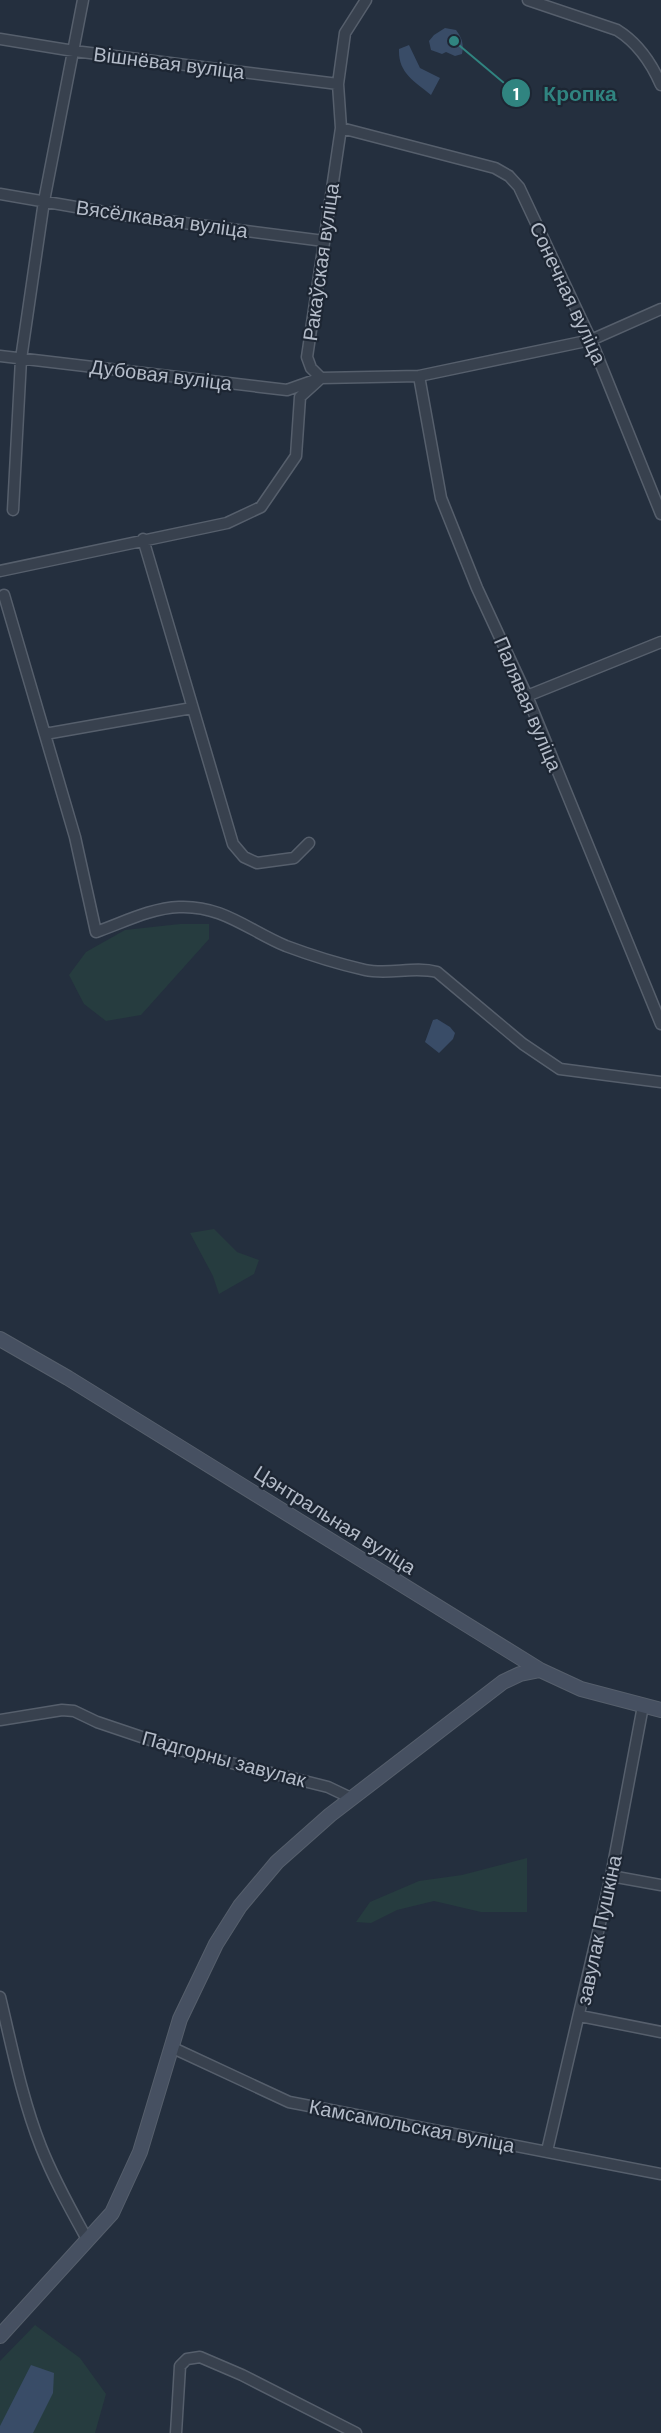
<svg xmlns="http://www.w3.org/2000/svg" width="661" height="2433" viewBox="0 0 661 2433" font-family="'DM Sans',sans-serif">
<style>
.green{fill:#263c3f}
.water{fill:#394c67}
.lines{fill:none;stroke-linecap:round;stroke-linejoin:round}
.street-casing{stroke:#565f6c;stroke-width:13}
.secondary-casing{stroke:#565f6c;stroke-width:16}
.street{stroke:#38414e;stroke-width:10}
.secondary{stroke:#465061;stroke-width:14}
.labels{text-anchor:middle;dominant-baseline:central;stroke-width:4.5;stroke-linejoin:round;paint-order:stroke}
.street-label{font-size:20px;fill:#b4bcc9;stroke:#1d2633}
.leader{fill:none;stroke:#308480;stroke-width:2}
.callout-dot{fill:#308480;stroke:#1d2633;stroke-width:2}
.mark-label{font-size:18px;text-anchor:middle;font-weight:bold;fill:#fff}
.callout-label{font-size:21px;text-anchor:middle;font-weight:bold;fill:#308480;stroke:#1d2633;stroke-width:4.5;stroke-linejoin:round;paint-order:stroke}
</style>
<rect width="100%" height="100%" fill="#242f3e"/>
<!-- green -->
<path class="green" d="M180,924H209V939L141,1015L106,1021L84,1004L69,975L86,952L125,930Z
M214,1229L237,1252L259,1260L254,1274L219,1294L213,1276L190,1233Z
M527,1858V1912H481L434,1901L397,1910L371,1923L356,1922L370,1902L419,1881L462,1875Z
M35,2325L80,2358L106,2394L95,2433H0V2361Z"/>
<!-- water -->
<path class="water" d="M445,28L456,30C462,38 464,44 462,54L455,56L446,52L442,54L431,50L429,41L434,35Z
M409,45L420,68L440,78L431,95C414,81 398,73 399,49Z
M437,1019L450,1027L455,1033L453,1039L439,1053L425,1042L433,1020Z
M31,2365L54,2373L53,2393L33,2433H0V2426Z"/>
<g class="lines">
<defs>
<path id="street" d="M528,0L617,30C638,43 651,62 661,85
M0,39L74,51L338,84
M341,128L495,168L509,176L519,187L591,340L661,514
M0,194L122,215L324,241
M0,356L287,390L321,378L419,376L591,340L661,309
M419,376L441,498L477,588L527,696L661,1024
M13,510L21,359L44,201L83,0
M143,539L233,844L244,857L257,863L294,858L309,843
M0,571L227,523L261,507L296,456L300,397L321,378L311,368L307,357L341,128L338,84L345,33L366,0
M4,595L75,837L96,932C122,923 151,908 179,907C222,905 248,930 286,946C310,955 339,964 365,970C389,975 414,966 437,972L523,1044L560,1069L661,1082
M527,696L661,642
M45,734L192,708
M0,1720L62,1710L74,1711L97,1722L183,1751L328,1787L351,1798
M611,1876L661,1885
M0,1997C12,2047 22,2099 41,2147C54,2180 71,2210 88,2241
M580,2016L661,2032
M173,2048L289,2102L661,2174
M547,2151L611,1876L643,1706
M176,2433L180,2366L187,2359L200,2357L242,2375L356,2433"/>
<path id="secondary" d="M0,1339L68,1378L540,1670L581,1689L661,1710
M0,2336L112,2213L140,2152L180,2019L216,1944L240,1906L277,1862L330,1815L503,1682L520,1674L540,1670"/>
</defs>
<!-- street casing -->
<use href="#street" class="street-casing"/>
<!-- secondary casing -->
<use href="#secondary" class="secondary-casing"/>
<!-- street -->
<use href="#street" class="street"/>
<!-- secondary -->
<use href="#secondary" class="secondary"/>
</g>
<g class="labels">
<!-- street labels -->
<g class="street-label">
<text transform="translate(169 63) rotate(7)">Вішнёвая вуліца</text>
<text transform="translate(162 219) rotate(8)">Вясёлкавая вуліца</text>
<text transform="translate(321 262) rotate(-82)">Ракаўская вуліца</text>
<text transform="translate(568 293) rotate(65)">Сонечная вуліца</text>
<text transform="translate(161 375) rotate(7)">Дубовая вуліца</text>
<text transform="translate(528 704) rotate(67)">Палявая вуліца</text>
<text transform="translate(335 1520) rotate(32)">Цэнтральная вуліца</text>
<text transform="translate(224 1759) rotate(15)">Падгорны завулак</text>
<text transform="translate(599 1930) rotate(-78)">завулак Пушкіна</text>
<text transform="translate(412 2126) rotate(11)">Камсамольская вуліца</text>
</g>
</g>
<!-- callouts -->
<path class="leader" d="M454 41L516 93"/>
<g class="callout-dot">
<circle cx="454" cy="41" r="6"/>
<circle cx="516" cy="93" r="15"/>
</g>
<g class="mark-label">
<text x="516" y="100">1</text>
</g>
<g class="callout-label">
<text x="580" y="101">Кропка</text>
</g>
</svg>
